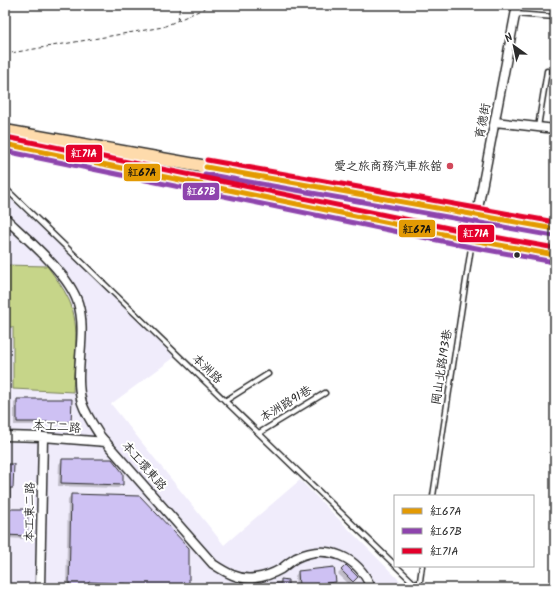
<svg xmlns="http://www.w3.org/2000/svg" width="560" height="593" viewBox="0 0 560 593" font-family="Kalam,'LXGW WenKai TC',sans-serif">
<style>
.built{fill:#f0ecfb}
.green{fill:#c6d589;stroke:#78805a}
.shadow{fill:#0003}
.building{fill:#cec1f3;stroke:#2b2b2b}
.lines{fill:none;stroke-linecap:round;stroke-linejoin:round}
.lane-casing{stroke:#2b2b2b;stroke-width:7}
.street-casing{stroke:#2b2b2b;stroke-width:11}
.primary-casing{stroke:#2b2b2b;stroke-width:15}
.path{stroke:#2b2b2b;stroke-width:1;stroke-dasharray:4 3;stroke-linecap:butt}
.lane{stroke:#fff;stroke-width:4}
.street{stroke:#fff;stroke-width:8}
.primary{stroke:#fedbac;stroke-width:12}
.bus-1-casing{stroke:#fff;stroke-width:8}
.bus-2-casing{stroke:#fff;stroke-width:8}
.bus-3-casing{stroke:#fff;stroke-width:8}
.bus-1{stroke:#e39a04;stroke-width:5}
.bus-2{stroke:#8e44ad;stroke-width:5}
.bus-3{stroke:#e4002b;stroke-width:5}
.poi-dot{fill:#d1495b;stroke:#fff;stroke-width:1.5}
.bus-dot{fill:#2b2b2b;stroke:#fff;stroke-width:1.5}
.labels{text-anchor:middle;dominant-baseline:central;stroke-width:4;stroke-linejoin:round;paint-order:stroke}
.street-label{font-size:12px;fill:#2b2b2b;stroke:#fff}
.poi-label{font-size:12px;fill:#2b2b2b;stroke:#fff;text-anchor:end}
.line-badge{stroke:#fff;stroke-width:1.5}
.badge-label{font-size:11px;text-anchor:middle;font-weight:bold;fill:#fff}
.pale-badge-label{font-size:11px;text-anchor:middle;font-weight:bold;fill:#111}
</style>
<rect width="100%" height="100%" fill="#fff"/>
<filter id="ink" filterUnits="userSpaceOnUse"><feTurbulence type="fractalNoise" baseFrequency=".025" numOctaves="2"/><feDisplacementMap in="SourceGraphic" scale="8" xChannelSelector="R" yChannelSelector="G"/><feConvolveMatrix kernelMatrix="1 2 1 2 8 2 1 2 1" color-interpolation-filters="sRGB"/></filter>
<g filter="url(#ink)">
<!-- built -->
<path class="built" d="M5,193L175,357L111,404L224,545L300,480L405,586V588H5Z"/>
<!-- green -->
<path class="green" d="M5,265L47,266C55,277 63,287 69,300C81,326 74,363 73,392L13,389V327H5Z"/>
<!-- shadow -->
<path class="shadow" d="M5,332L6,346L5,347Z
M5,379H7L5,419Z
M17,400L70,422L67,425H14V403Z
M62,460L122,473V485L118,488L58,486L59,464Z
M5,465L12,488L9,491V510L26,535L23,539L8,538V588H5Z
M71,495L188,588H123V587L88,585L87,588H66L68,499Z
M346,566L357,577L349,584L338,574Z
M333,568L334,581L331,585L296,588L295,576L298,572Z
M281,580H287V588H272L275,584H278Z
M217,586L228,587V588H216Z"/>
<!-- building -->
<path class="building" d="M17,399H72L71,422H17Z
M62,459H112L123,473V485L61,483Z
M5,464H14L13,488H10V509H28L27,536L5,535Z
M71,494L140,496L189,548V588H126V584L89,582L88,588L69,587Z
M346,565L358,577L353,582L341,570Z
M334,567L336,582L299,586L298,571Z
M281,579L288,580V586H284L283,588H274L275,583H281Z"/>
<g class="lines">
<defs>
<path id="lane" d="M515,14L555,17
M538,127L547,71
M5,188L395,565
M225,401L268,374
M259,433L325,393
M433,496L472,241
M396,566L419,588
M419,588L422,566"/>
<path id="street" d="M495,122L555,129
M5,218C27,239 69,274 78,303C88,335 73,371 82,403C86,415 94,426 101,437L213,564C225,572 240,581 255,578C264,577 274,573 281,569C286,565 291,561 296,558C327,543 359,557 371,588
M472,240L517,5
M5,436L43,437L106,442
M40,588L43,437"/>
<path id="primary" d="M5,131L555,229
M5,144L472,240L555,255"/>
</defs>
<!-- lane casing -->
<use href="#lane" class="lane-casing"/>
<!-- street casing -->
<use href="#street" class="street-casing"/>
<!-- primary casing -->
<use href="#primary" class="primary-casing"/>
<!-- path -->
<path class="path" d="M178,20L180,5
M5,54L163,27L212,5"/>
<!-- lane -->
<use href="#lane" class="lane"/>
<!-- street -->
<use href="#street" class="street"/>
<!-- primary -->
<use href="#primary" class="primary"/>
<defs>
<path id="bus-1" d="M5,144L472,240L555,255
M206,167L555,229"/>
<path id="bus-2" d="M5,151L471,247L554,262
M205,174L554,236"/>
<path id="bus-3" d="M6,137L473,233L555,248
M207,160L555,222"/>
</defs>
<!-- bus-1 casing -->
<use href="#bus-1" class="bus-1-casing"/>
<!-- bus-2 casing -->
<use href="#bus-2" class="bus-2-casing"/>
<!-- bus-3 casing -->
<use href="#bus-3" class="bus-3-casing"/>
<!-- bus-1 -->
<use href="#bus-1" class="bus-1"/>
<!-- bus-2 -->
<use href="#bus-2" class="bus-2"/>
<!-- bus-3 -->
<use href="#bus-3" class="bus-3"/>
</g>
</g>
<!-- markers -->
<circle class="poi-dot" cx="450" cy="166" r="4"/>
<circle class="bus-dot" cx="517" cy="255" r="3.5"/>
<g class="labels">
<!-- street labels -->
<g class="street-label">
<text transform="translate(483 121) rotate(-79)">育德街</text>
<text transform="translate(442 367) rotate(-81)">岡山北路193巷</text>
<text transform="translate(207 369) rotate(44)">本洲路</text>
<text transform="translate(286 404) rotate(-31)">本洲路91巷</text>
<text transform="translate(57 427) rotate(4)">本工二路</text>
<text transform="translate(144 466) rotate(49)">本工環東路</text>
<text transform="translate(30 512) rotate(-89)">本工東二路</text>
</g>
<!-- poi labels -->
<g class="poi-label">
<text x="442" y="166">愛之旅商務汽車旅舘</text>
</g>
</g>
<g class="line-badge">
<rect x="65" y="144" width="38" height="19" rx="4" fill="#e4002b"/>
<rect x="123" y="163" width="38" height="19" rx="4" fill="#e39a04"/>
<rect x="182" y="182" width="38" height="19" rx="4" fill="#8e44ad"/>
<rect x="398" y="219" width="38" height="19" rx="4" fill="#e39a04"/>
<rect x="457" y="224" width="38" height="19" rx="4" fill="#e4002b"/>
</g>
<g class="badge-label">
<text x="84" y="157">紅71A</text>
<text x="201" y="195">紅67B</text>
<text x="476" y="237">紅71A</text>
</g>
<g class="pale-badge-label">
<text x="142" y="176">紅67A</text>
<text x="417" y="233">紅67A</text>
</g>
<!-- margin -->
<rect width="560" height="593" fill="none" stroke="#fff" stroke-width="20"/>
<rect x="10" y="10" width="540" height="573" fill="none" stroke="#2b2b2b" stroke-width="1.5" filter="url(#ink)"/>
<!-- legend -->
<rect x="394" y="495" width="140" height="72" fill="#ffffff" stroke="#aaaaaa"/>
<rect x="402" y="508" width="20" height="6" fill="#e39a04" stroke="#aaaaaa"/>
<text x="430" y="515" font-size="12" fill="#2b2b2b">紅67A</text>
<rect x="402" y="528" width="20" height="6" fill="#8e44ad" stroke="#aaaaaa"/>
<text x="430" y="535" font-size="12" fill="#2b2b2b">紅67B</text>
<rect x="402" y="548" width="20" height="6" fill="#e4002b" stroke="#aaaaaa"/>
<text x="430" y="555" font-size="12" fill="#2b2b2b">紅71A</text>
<!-- north arrow -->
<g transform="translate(514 46) rotate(327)" stroke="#ffffff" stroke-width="3" paint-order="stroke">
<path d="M0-3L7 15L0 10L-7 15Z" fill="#2b2b2b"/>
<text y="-6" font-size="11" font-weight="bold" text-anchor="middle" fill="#2b2b2b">N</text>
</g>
</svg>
